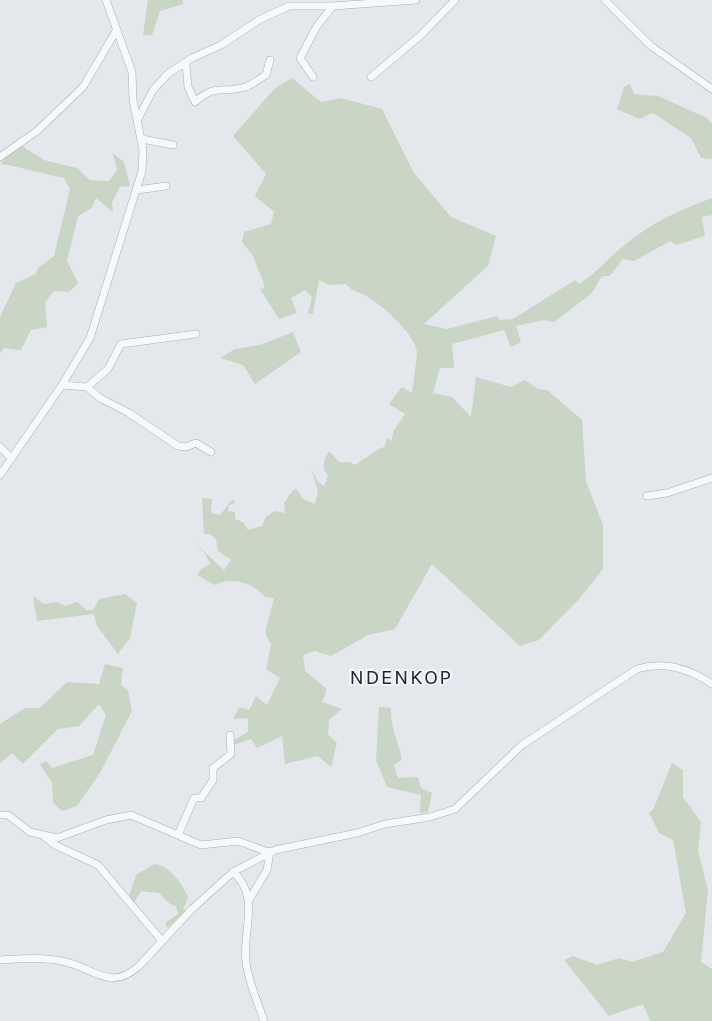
<svg xmlns="http://www.w3.org/2000/svg" width="712" height="1021" viewBox="0 0 712 1021" font-family="Karla,sans-serif">
<style>
.green{fill:#c9d6c5}
.lines{fill:none;stroke-linecap:round;stroke-linejoin:round}
.minor-casing{stroke:#a9aeb7;stroke-width:8}
.minor{stroke:#f7f8fa;stroke-width:7}
.labels{text-anchor:middle;dominant-baseline:central;stroke-width:4.5;stroke-linejoin:round;paint-order:stroke}
.quarter-label{font-size:21px;letter-spacing:1.5px;fill:#1d2536;stroke:#f4f6f9}
</style>
<rect width="100%" height="100%" fill="#e4e7ec"/>
<!-- green -->
<path class="green" d="M148,0H183V4L160,11L152,35H143Z
M292,78L321,102L341,98L382,109L414,173L451,217L496,236L488,266L424,324L447,329L497,316L500,320L513,319L575,280L579,284C596,274 607,259 622,247C649,224 679,210 712,198V215L702,217L705,236L676,245L670,241L634,261L623,259L610,276H602L591,294L554,322L544,320L516,326L521,342L511,347L504,330L452,344L454,368H440L433,393L452,397L471,417L476,377L511,387L525,380L538,389L547,390L582,420L586,481L603,525V569L580,598L539,640L520,646L432,564L395,629L368,635L331,656L315,651L303,655L305,671L327,689L322,702L342,709L329,720L328,734L337,743L331,767L318,756L285,764L282,736L257,748L251,739L234,745V740L248,732V718L233,719L239,707L249,710L256,696L267,705L280,678L266,669L271,645L265,633L274,598L265,597C253,583 232,576 215,585L197,575L201,569L210,564L206,555L195,543L224,570L231,560L218,551L216,539L210,534H204L202,498L212,499L211,513L220,515L233,499L235,503L229,505L228,511L235,512V519L243,522L248,530L262,526L266,517L274,511L285,513L284,503L294,489H297L303,499L315,504L318,491L311,468L318,482L324,486L328,475C320,467 324,460 329,451L339,462H350L354,465C365,460 372,451 384,447L387,438L391,441L394,430L405,414L389,404L402,387L412,393C413,385 417,357 417,352C414,333 384,307 368,297C359,291 353,293 346,284L329,285L319,280L313,314H308L312,297L305,290L291,298L297,313L279,319L260,289L264,288V284L253,256L242,242L244,232L271,224L274,212L255,196L266,174L233,136L274,89Z
M630,84L634,94L658,96L707,118L712,124V159L701,158L691,138L653,113L639,119L617,109L624,87Z
M22,146L44,160L77,168L90,180L109,181L117,170L113,153L124,162L130,186L120,187L112,203L113,212L96,198L92,208L78,216L67,261L78,283L69,292L54,291L45,302L47,327L31,330L21,350L4,348L0,353V317L16,283L36,274L38,268L54,256L70,189L64,178C42,174 23,167 1,164L9,150Z
M293,332L301,352L255,384L243,365L220,358L235,349L260,345Z
M125,594L137,603L130,638L118,654L97,626L94,614L37,621L33,596L44,604L57,602L65,606L77,602L86,610H93L99,599Z
M105,664L123,668L121,685L128,690L132,711L100,773L77,806L62,811L53,803L52,783L40,764L46,761L52,768L93,755L106,715L99,704L79,726L58,729L23,764L12,753L0,763V724L25,708H40L67,682L99,684Z
M379,707L391,708C390,727 398,740 402,759L394,765L398,778L418,777L421,788L432,793L428,812L420,813L421,795L387,787L376,760Z
M672,763L683,770V797L701,822L698,851L708,890L701,962L712,969V1021H650L643,1004L609,1016L564,960L573,956L597,965L619,958L632,962L663,952L686,913L673,840L659,833L649,813L653,810Z
M154,864C169,865 182,883 188,897L183,910L188,909L167,928L165,923L178,914L176,906L170,904L159,893L141,891L134,903L129,896L136,875Z"/>
<g class="lines">
<defs>
<path id="minor" d="M605,0L651,46L712,89
M186,64L188,87L195,102C216,83 221,94 245,87C252,85 259,79 266,75L270,60
M313,77L300,58L317,26L333,6
M371,77L420,36L455,0
M138,119L153,90L169,73L192,58L221,45L259,20L289,6H333L416,0
M142,139L173,145
M0,157L37,131L83,87L116,31
M137,190L166,186
M62,385L87,387L100,398L129,413L178,446L186,447L196,443L211,452
M87,387L108,369L121,344L196,334
M0,447L11,458
M0,475L62,385L90,338L142,171L143,150L133,100L132,72L106,0
M647,496L667,493L712,478
M0,815H8L30,832L57,838L106,820L131,815L201,845L238,841L268,852
M179,833L194,798H201L213,780V768L231,754L230,735
M45,837L55,845L98,865L162,941
M233,872C261,896 242,931 246,962C248,982 258,1002 264,1021
M249,900L267,870L270,851
M0,960C20,959 41,957 61,961C93,966 109,993 139,966L192,909L233,872L275,850L357,833L385,824L430,817L455,809L522,745L637,669C664,661 690,669 712,684"/>
</defs>
<!-- minor casing -->
<use href="#minor" class="minor-casing"/>
<!-- minor -->
<use href="#minor" class="minor"/>
</g>
<g class="labels">
<!-- quarter labels -->
<g class="quarter-label">
<text x="401" y="677">NDENKOP</text>
</g>
</g>
</svg>
